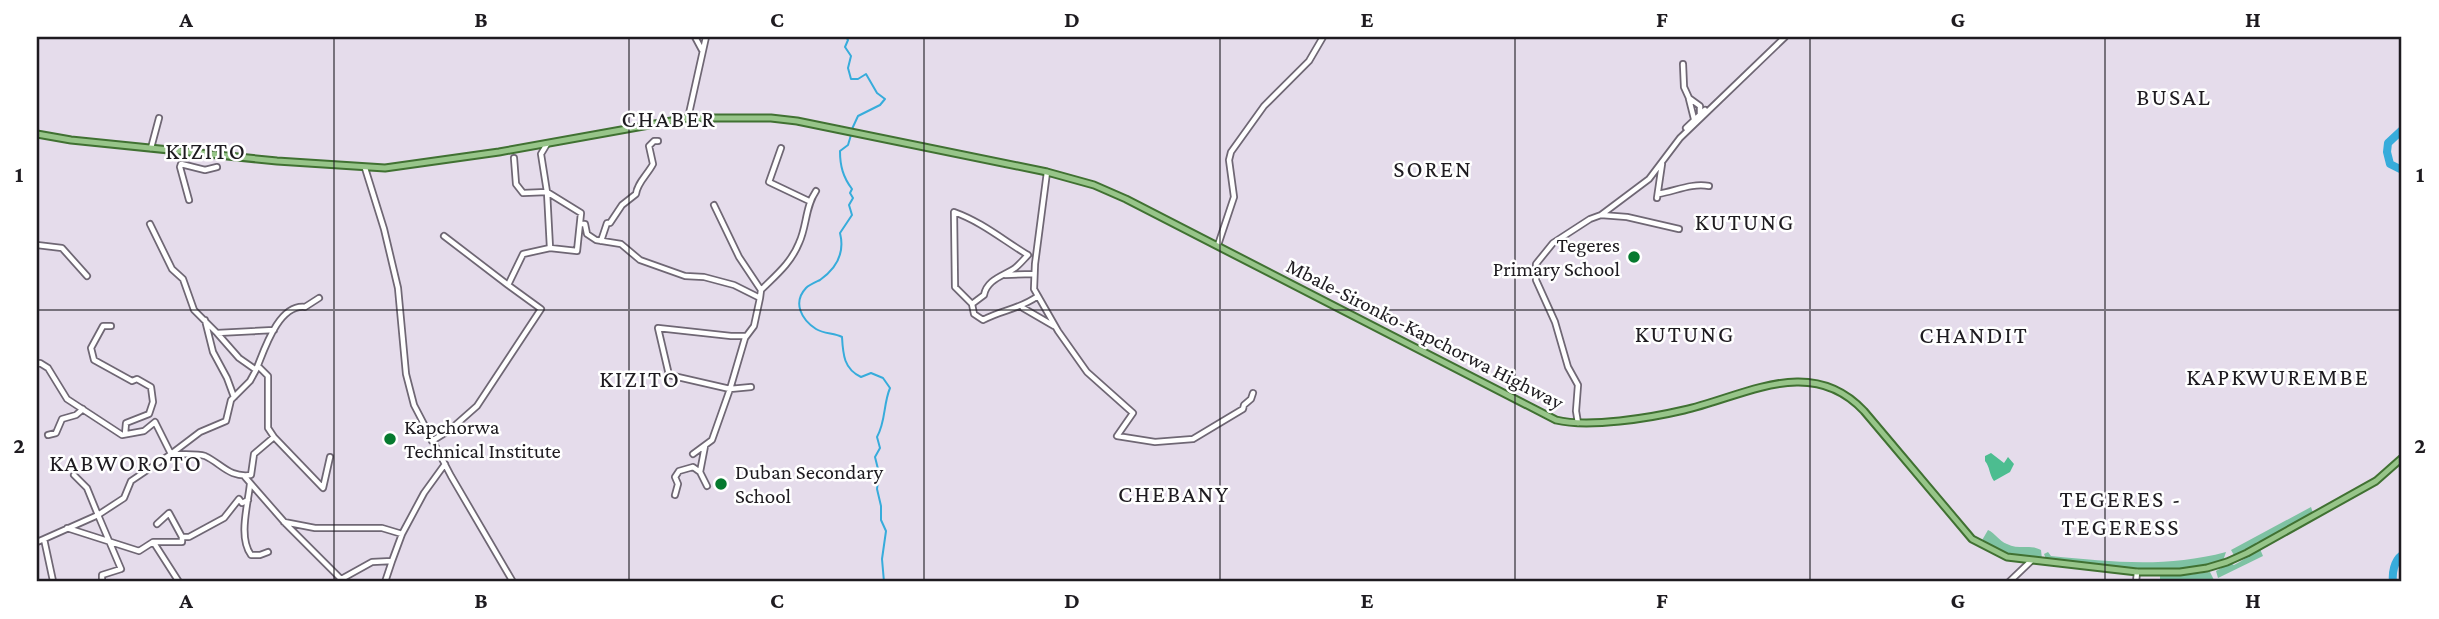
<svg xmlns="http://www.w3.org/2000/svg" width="2439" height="619" viewBox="0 0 2439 619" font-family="'Crimson Pro',serif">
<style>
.green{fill:#7ec2a3}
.forest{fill:#4cbd90}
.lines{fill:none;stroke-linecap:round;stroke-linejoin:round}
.stream{stroke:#37acdb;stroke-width:2}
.river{stroke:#37acdb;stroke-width:8}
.minor-casing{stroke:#6f6774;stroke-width:8}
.major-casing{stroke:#407132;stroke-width:9}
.minor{stroke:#fff;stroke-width:4.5}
.major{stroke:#97c589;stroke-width:5}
.grid{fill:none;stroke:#1e1b20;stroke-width:2;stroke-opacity:0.55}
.poi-dot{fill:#067a2f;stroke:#fff;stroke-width:2.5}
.labels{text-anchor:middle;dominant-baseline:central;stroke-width:5;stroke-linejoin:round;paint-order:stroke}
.poi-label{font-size:21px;fill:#1e1b20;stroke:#fff;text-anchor:start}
.street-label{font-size:21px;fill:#1e1b20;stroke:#fff}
.quarter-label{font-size:24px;letter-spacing:2px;fill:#1e1b20;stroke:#fff}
.neatline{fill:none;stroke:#1e1b20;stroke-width:2.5}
.grid-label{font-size:23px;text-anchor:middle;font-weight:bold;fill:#1e1b20}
</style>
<rect width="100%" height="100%" fill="#e5dceb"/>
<!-- green -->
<path class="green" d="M2311,507L2313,513L2269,539L2257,542L2253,547L2235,557L2231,550Z
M1988,530C1995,533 1999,541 2007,544C2018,550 2030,544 2041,550L2042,559C2020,556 2000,554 1981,542Z
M2260,549L2263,556L2218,578L2216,571L2230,563L2234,565C2243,561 2250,554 2260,549Z
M2048,552L2051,556C2112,562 2166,568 2226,552L2223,561C2171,577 2101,564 2046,559L2044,554Z
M2210,572L2214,580L2160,581V575H2187Z"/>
<!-- forest -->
<path class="forest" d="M1991,453L2004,463L2008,457L2014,464L2010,472L1994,481C1989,474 1990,467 1985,461V456Z"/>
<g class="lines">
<!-- stream -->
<path class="stream" d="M846,37L848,40L845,47L851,56L848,68L851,79H858L866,74L877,93L885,99L880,105L858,116L852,129
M851,135L848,145L840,151C840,166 843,177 852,189L850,193L853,198L849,205L852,215L840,233C845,253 837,268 820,280C816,282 809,285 806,288C792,303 802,320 816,329C824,334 834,333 842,337C843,355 844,369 861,377L871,373L883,378L890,388C883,405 886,421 877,437L880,448L875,457L879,473L877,489L881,506V520L886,531L882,559L884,582"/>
<!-- river -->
<path class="river" d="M2402,130L2388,143L2387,152L2390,164L2402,170
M2393,582C2392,573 2394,561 2402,555"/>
<defs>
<path id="minor" d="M695,37L702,50
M1683,64L1684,87L1689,98L1700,106V113
M1689,99L1694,119
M688,118L706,37
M1686,128L1705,110
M151,148L159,118
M781,148L769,182L809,201
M514,158L516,184L523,193L547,192L550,248L577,251L581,213L547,192L541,154L547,144
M365,168L384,229L398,288L406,374L414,405L451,476L513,582
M1047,172L1035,264L1034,289L1058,331L1087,372L1133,413L1117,436L1155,442L1193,439L1243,409L1244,405L1251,399L1253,393
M1658,194C1676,191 1691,183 1709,186
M1657,198L1662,164
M189,200L180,167L181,164L205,170L217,167
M714,205L739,257L761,290L760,298
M1601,215L1627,217L1679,229
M150,224L172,269L183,279L194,310L217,333
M580,224H585L587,234L596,240L621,244L640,260L685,276L704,277L734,285L760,298L754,326L745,338L730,389L712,440L693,454
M444,236L508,285L523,254L550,248
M601,241L607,223H610L622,205L636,194C637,183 648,174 653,164L649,146L654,141H658
M37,245L62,248L87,276
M1218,245L1234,197L1229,160L1231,152L1264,106L1309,61L1323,37
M1005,275L1034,274
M761,290C776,275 791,263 799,243C807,226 805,207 816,191
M972,304L984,295C987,279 1004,276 1015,268C1020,264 1024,259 1028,255C1003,240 982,222 954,212L955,287L972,304L974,314L983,320C1004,309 1018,310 1038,296
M1023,308L1054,326
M205,320L213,352L227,378L234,397
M111,326H103L91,348L94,360L132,381L137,379L151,387L153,402L149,414L126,423L125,434
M274,330L217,333L239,358L256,370C264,351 278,304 305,307L319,298
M745,336H731L658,328L669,375L730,389L751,387
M37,364L40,363L48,368L67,399L122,435L144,431L155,422L171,454L131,481L124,498L98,515L87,488L74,475
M256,370L250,381L231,400L226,421L200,432L171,454C180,455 196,453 205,456C222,464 229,478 251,475L254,454L274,437L268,428V376L258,366
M1578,423L1576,411L1578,385L1568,367L1555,322L1536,280V264L1553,243L1590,219L1601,215L1649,179L1680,138L1785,37
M48,435L56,433L62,419L76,415L83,409
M274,437L323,488L330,457
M432,441L451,429L477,406L541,309L508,285
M705,446L700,472L707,486
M245,477L286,524L342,580
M250,484C248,505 238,537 251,555H260L268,552
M675,495L678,484L675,477L679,471L693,467L700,472
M284,522L315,528H382L402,534L392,561L372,562L336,582
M67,528L139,551L153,542H182V537L169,513L157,524
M402,534L424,493L445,464
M183,537H189L224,518L239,499L242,503L248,500
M37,542L44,539
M154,543L179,582
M53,581L44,539L98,515L121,569L102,575V582
M385,582L392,561
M2009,582L2031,561
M2136,582L2137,572"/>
<path id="major" d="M37,134L71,140L277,161L385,168L499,152L688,118H771L797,121L1047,172L1094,185L1126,199L1556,420C1589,428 1650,418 1684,410C1745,396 1811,354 1864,411L1972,539L2007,557L2137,572H2180L2207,568L2227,562L2247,553L2376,481L2402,458"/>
</defs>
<!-- minor casing -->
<use href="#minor" class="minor-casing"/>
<!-- major casing -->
<use href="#major" class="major-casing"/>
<!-- minor -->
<use href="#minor" class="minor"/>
<!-- major -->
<use href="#major" class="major"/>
</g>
<!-- grid -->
<path class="grid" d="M334,37V582M629,37V582M924,37V582M1220,37V582M1515,37V582M1810,37V582M2105,37V582M37,310H2402"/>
<!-- markers -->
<g class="poi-dot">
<circle cx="1634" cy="257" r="7"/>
<circle cx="390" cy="439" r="7"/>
<circle cx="721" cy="484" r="7"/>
</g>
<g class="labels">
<!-- poi labels -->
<g class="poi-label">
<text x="1620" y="245" text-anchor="end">Tegeres<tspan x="1620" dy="24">Primary School</tspan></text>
<text x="404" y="427">Kapchorwa<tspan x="404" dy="24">Technical Institute</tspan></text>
<text x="735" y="472">Duban Secondary<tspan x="735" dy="24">School</tspan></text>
</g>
<!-- street labels -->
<g class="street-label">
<text transform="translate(1425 334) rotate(27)">Mbale-Sironko-Kapchorwa Highway</text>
</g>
<!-- quarter labels -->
<g class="quarter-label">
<text x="2174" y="96">BUSAL</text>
<text x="669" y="118">CHABER</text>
<text x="206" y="150">KIZITO</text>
<text x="1433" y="168">SOREN</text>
<text x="1745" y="221">KUTUNG</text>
<text x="1685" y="333">KUTUNG</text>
<text x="1974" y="334">CHANDIT</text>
<text x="2278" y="376">KAPKWUREMBE</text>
<text x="640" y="378">KIZITO</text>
<text x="126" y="462">KABWOROTO</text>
<text x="1174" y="493">CHEBANY</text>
<text x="2121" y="498">TEGERES -<tspan x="2121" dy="28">TEGERESS</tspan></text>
</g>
</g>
<!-- border -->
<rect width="2439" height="619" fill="none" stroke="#ffffff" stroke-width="77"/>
<rect x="38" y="38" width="2362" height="542" class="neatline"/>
<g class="grid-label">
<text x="186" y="27">A</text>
<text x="481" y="27">B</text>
<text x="777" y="27">C</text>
<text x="1072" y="27">D</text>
<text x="1367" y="27">E</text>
<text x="1662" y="27">F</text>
<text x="1958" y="27">G</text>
<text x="2253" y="27">H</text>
<text x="19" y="182">1</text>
<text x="2420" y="182">1</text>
<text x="19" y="453">2</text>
<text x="2420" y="453">2</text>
<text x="186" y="608">A</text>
<text x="481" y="608">B</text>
<text x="777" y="608">C</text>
<text x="1072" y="608">D</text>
<text x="1367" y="608">E</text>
<text x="1662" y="608">F</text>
<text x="1958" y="608">G</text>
<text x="2253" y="608">H</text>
</g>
</svg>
